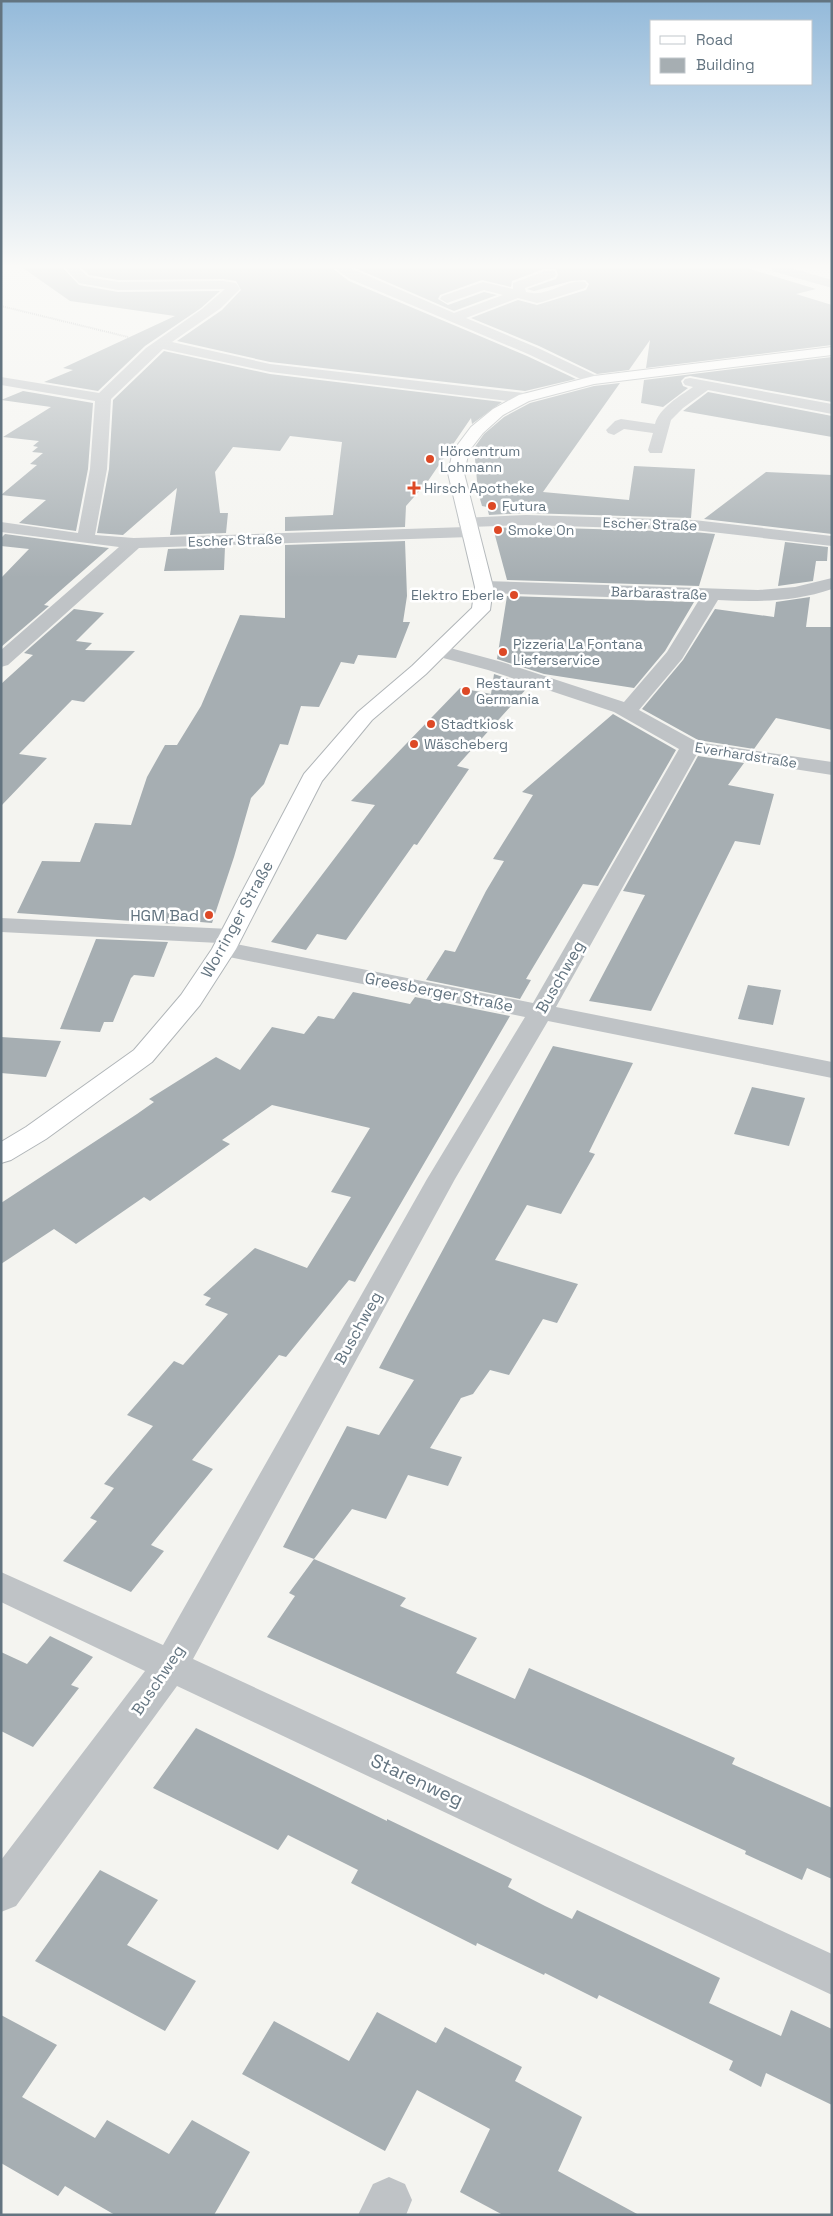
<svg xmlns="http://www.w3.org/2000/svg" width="833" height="2216" viewBox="0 0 833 2216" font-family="'Space Grotesk',sans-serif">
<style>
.building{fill:#a6aeb2}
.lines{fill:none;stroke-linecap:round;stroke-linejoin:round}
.major-casing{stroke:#b0b5b8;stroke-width:2}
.path{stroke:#b9bbbd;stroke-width:2;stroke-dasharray:1 1;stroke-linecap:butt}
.minor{fill:#bfc3c6;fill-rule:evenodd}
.major{fill:#fff;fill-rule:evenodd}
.poi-dot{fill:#dd4926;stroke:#fff;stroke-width:2}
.labels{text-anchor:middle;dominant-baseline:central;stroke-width:5;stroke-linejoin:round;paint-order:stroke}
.far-poi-label{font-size:14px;fill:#637480;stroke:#fff;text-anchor:start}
.far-street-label{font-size:14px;fill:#637480;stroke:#fff}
.poi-label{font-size:16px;fill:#637480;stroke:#fff;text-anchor:end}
.street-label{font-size:16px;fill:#637480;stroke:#fff}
.near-street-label{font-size:19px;fill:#637480;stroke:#fff}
</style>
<rect width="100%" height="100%" fill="#f4f4f0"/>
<!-- building -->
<path class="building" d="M23,268H63L79,285L118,292L220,291L201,308L145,346L98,391L44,382L73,370L63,368L175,316L70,301Z
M82,268H332L349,281L527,356L576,379L525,391L270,362L177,341L222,310L241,290L236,281L223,279L118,280L89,275Z
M355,268H747L816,289L796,294L832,305V345L646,368L650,340L629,370L597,374L539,346L471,318L518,300L537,305L586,290L589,284L585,280L571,281L534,291L527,289L556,279L558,275L556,269H544L512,281L511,287L482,280L440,295L438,299L448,305L484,292L497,295L454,311Z
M164,351L270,374L502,402L472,424L471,418L428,481L406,506L405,527L285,531V517L333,515L342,442L290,436L280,451L233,447L215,472L220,513H228L226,533L170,535L177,488L123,535L97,533L109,469L113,400Z
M832,357V402L690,376L685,377L681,381L683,386L688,388L663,407L641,403L644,380Z
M620,383L543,492L629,500L634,466L695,469L691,518L526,513L489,515L487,507L482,506L478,492L474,448L484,434L504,417L530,403L594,386Z
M23,391L93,403L88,469L76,531L19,523L46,500L1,495L37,465L30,464L43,453L32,452L38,447L33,446L39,441L3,437L51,407L1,400Z
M708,392L832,416V437L683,411Z
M766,472L832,475V534L704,519Z
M526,527L694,532L715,534L699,586L507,580L493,528Z
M5,534L109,548L44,605L49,606L1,647V578L29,549L1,546V538Z
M405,541L407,596L403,622H410L396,658L358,655L354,664L341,662L319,707L301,706L288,745L280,744L264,784L251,798L234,857L212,923L177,920L175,924L17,913L42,861L80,862L95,823L131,825L147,777L165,745H177L201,706L240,615L285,618V545Z
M785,542L828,547L827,561H816L813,581L778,586Z
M225,547L224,570L164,571L168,549Z
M507,596L694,602L665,651L634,688L544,674L497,659Z
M810,597L806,627H832V730L776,718L754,749L698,740L642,709L683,660L715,609L774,617L776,602Z
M74,609L104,613L76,641L92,643L85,650L135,651L84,702L72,700L19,754L47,758L1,806V684L33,655L24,653Z
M494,674L529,686L457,766L469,769L417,845L414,844L346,940L317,934L306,950L271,942L375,805L351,801L460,688L491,694Z
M613,714L676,750L598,886L583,884L526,979L531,980L520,999L426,980L445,950L455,952L486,891L504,861L493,859L533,795L522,792Z
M698,756L744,763L728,785L774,794L760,845L735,841L651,1011L589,1001L645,895L623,891Z
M96,939L168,942L154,977L134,975L131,978L113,1022H104L100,1032L60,1029Z
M748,985L781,990L773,1025L738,1019Z
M353,992L410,1004L415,997L510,1016L355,1282L349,1280L286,1357L279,1355L192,1460L213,1469L151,1545L164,1551L131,1592L63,1561L97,1521L90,1518L114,1488L104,1484L153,1426L127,1415L174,1361L183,1365L228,1314L205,1305L211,1298L203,1295L255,1248L307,1268L351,1197L331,1192L370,1128L272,1105L222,1140L230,1144L150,1201L144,1197L76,1244L54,1229L1,1264V1203L137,1114L154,1102L149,1099L216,1057L240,1070L272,1027L304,1034L318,1016L334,1019Z
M1,1037L61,1041L46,1077L1,1073Z
M553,1046L633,1063L589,1152L595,1154L561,1214L527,1205L495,1260L578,1284L557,1323L543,1319L509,1375L490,1370L473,1394L461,1398L430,1448L462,1457L448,1486L408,1475L386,1519L352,1509L314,1559L406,1598L400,1606L477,1638L456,1673L515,1699L529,1668L735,1758L732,1764L832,1808V1879L807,1868L802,1880L745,1854L746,1851L585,1777L267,1637L295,1596L289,1593L314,1559L283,1547L347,1426L379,1435L414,1380L379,1368Z
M752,1087L805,1098L789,1146L734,1134Z
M50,1636L93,1657L71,1685L79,1688L33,1747L1,1731V1652L27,1664Z
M196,1728L387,1821V1819L512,1879L508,1887L545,1906L572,1919L577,1910L720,1978L709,2003L781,2036L791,2010L832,2029V2105L766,2073L761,2087L729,2070L733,2061L599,1995L597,1999L545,1973L544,1975L477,1943L476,1946L351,1883L358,1870L288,1835L278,1850L153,1788Z
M100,1870L158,1900L127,1945L196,1981L165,2031L35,1961Z
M377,2012L436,2043L445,2027L522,2067L515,2081L582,2117L558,2171L639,2215H503L460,2192L490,2129L417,2090L385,2151L242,2074L274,2021L349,2061Z
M1,2015L57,2045L22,2097L95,2138L107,2120L169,2154L192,2120L250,2152L214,2215H115L65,2186L58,2196L1,2163Z"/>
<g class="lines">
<defs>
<path id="major" d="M832,347V355L594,384L529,401L503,415L483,433L469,451L464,473L493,587L490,610L426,674L372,720L322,781L236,949L200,1005L152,1062L46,1139L11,1160L1,1163V1142L26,1127L134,1050L181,995L212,949L304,774L358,712L412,666L472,608L475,587L448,473L453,451L471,427L493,409L519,395L594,376Z"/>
</defs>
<!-- major casing -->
<use href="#major" class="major-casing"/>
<!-- path -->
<path class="path" d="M1,306L128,337"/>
<!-- minor -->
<path class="minor" d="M65,268H79L88,277L118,282L223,281L236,283L240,289L221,308L172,342L270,364L524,393L529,395L532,398L529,401L524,403L270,372L163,349L111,399L107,469L95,535L134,538L466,527L461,526L458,522L461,518L526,515L694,520L832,536V546L694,530L526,525L471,527L476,528L479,532L476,536L470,537L139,548L8,665L1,667V650L119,547L1,532V522L78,533L90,469L95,401L1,385V377L99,393L146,348L202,309L225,289L118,290L79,283Z
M334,268H350L454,313L503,295L484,290L447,303L440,299L442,296L483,282L513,289V283L545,271H555L556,274L555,277L525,288L526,292C548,298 567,278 585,282L587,285L585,288L542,302L537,303L518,298L466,318L538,348L599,377L601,380L599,383H589L528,354L350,279Z
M771,268H791L832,280V288L772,271Z
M690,378L832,404V414L708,390L683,408L671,420L662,453H650L648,450L653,433L624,429L614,435L608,433L606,430L615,421L621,419L655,424C659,408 680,396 693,387L685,385L683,382L685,379Z
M832,578V589C794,602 757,602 718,600L682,659L639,710L697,742L832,762V775L697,754L556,1007L832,1062V1078L548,1021L455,1179L193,1659L832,1954V1995L177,1686L16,1906L1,1912V1860L145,1671L1,1602V1572L163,1645L427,1179L525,1017L224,956L215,954L212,949L215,944L219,943L1,932V918L230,929L239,931L242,936L239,941L231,943L533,1003L679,749L614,712L488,670L432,655L429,651L432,647L439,645L502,662L624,702L667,652L699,600L484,593L477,591L475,587L477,583L484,581L758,590L795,587Z
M389,2177L405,2184L412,2200L406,2215H358L373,2184Z"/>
<!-- major -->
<use href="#major" class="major"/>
</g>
<!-- sky -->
<linearGradient id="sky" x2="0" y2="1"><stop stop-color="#94bada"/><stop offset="0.46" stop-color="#fafaf8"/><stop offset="1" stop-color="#fafaf8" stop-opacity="0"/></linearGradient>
<rect width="833" height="578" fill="url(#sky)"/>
<!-- markers -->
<g class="poi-dot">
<circle cx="430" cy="459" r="5"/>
<path d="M411.5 480.5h5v5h5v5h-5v5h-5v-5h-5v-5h5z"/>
<circle cx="492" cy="506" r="5"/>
<circle cx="498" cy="530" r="5"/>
<circle cx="514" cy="595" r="5"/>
<circle cx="503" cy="652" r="5"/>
<circle cx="466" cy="691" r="5"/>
<circle cx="431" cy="724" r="5"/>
<circle cx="414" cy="744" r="5"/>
<circle cx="209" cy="915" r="5"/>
</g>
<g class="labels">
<!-- far-poi labels -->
<g class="far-poi-label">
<text x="440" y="451">Hörcentrum<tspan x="440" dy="16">Lohmann</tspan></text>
<text x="424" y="488">Hirsch Apotheke</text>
<text x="502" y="506">Futura</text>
<text x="508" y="530">Smoke On</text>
<text x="504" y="595" text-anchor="end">Elektro Eberle</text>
<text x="513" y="644">Pizzeria La Fontana<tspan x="513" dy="16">Lieferservice</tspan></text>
<text x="476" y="683">Restaurant<tspan x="476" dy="16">Germania</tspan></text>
<text x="441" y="724">Stadtkiosk</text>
<text x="424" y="744">Wäscheberg</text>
</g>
<!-- far-street labels -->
<g class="far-street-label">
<text transform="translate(650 524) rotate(2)">Escher Straße</text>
<text transform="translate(235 540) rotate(-2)">Escher Straße</text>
<text transform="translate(659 593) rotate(2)">Barbarastraße</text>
<text transform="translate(746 755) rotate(9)">Everhardstraße</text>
</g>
<!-- poi labels -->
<g class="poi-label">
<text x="199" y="915">HGM Bad</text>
</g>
<!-- street labels -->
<g class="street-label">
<text transform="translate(237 919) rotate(-61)">Worringer Straße</text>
<text transform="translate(560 977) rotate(-60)">Buschweg</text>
<text transform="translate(439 992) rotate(11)">Greesberger Straße</text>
<text transform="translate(358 1328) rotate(-61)">Buschweg</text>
<text transform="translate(158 1680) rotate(-56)">Buschweg</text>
</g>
<!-- near-street labels -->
<g class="near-street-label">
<text transform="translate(417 1780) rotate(25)">Starenweg</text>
</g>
</g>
<!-- border -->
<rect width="833" height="2216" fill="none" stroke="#637480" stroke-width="5"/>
<!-- legend -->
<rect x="650" y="20" width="162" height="65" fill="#ffffff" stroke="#c1c7cc"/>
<rect x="660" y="36" width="25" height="8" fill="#ffffff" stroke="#c1c7cc"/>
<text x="696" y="45" font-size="15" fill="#637480">Road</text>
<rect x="660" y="58" width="25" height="15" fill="#a6aeb2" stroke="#c1c7cc"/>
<text x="696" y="70" font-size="15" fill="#637480">Building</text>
</svg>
